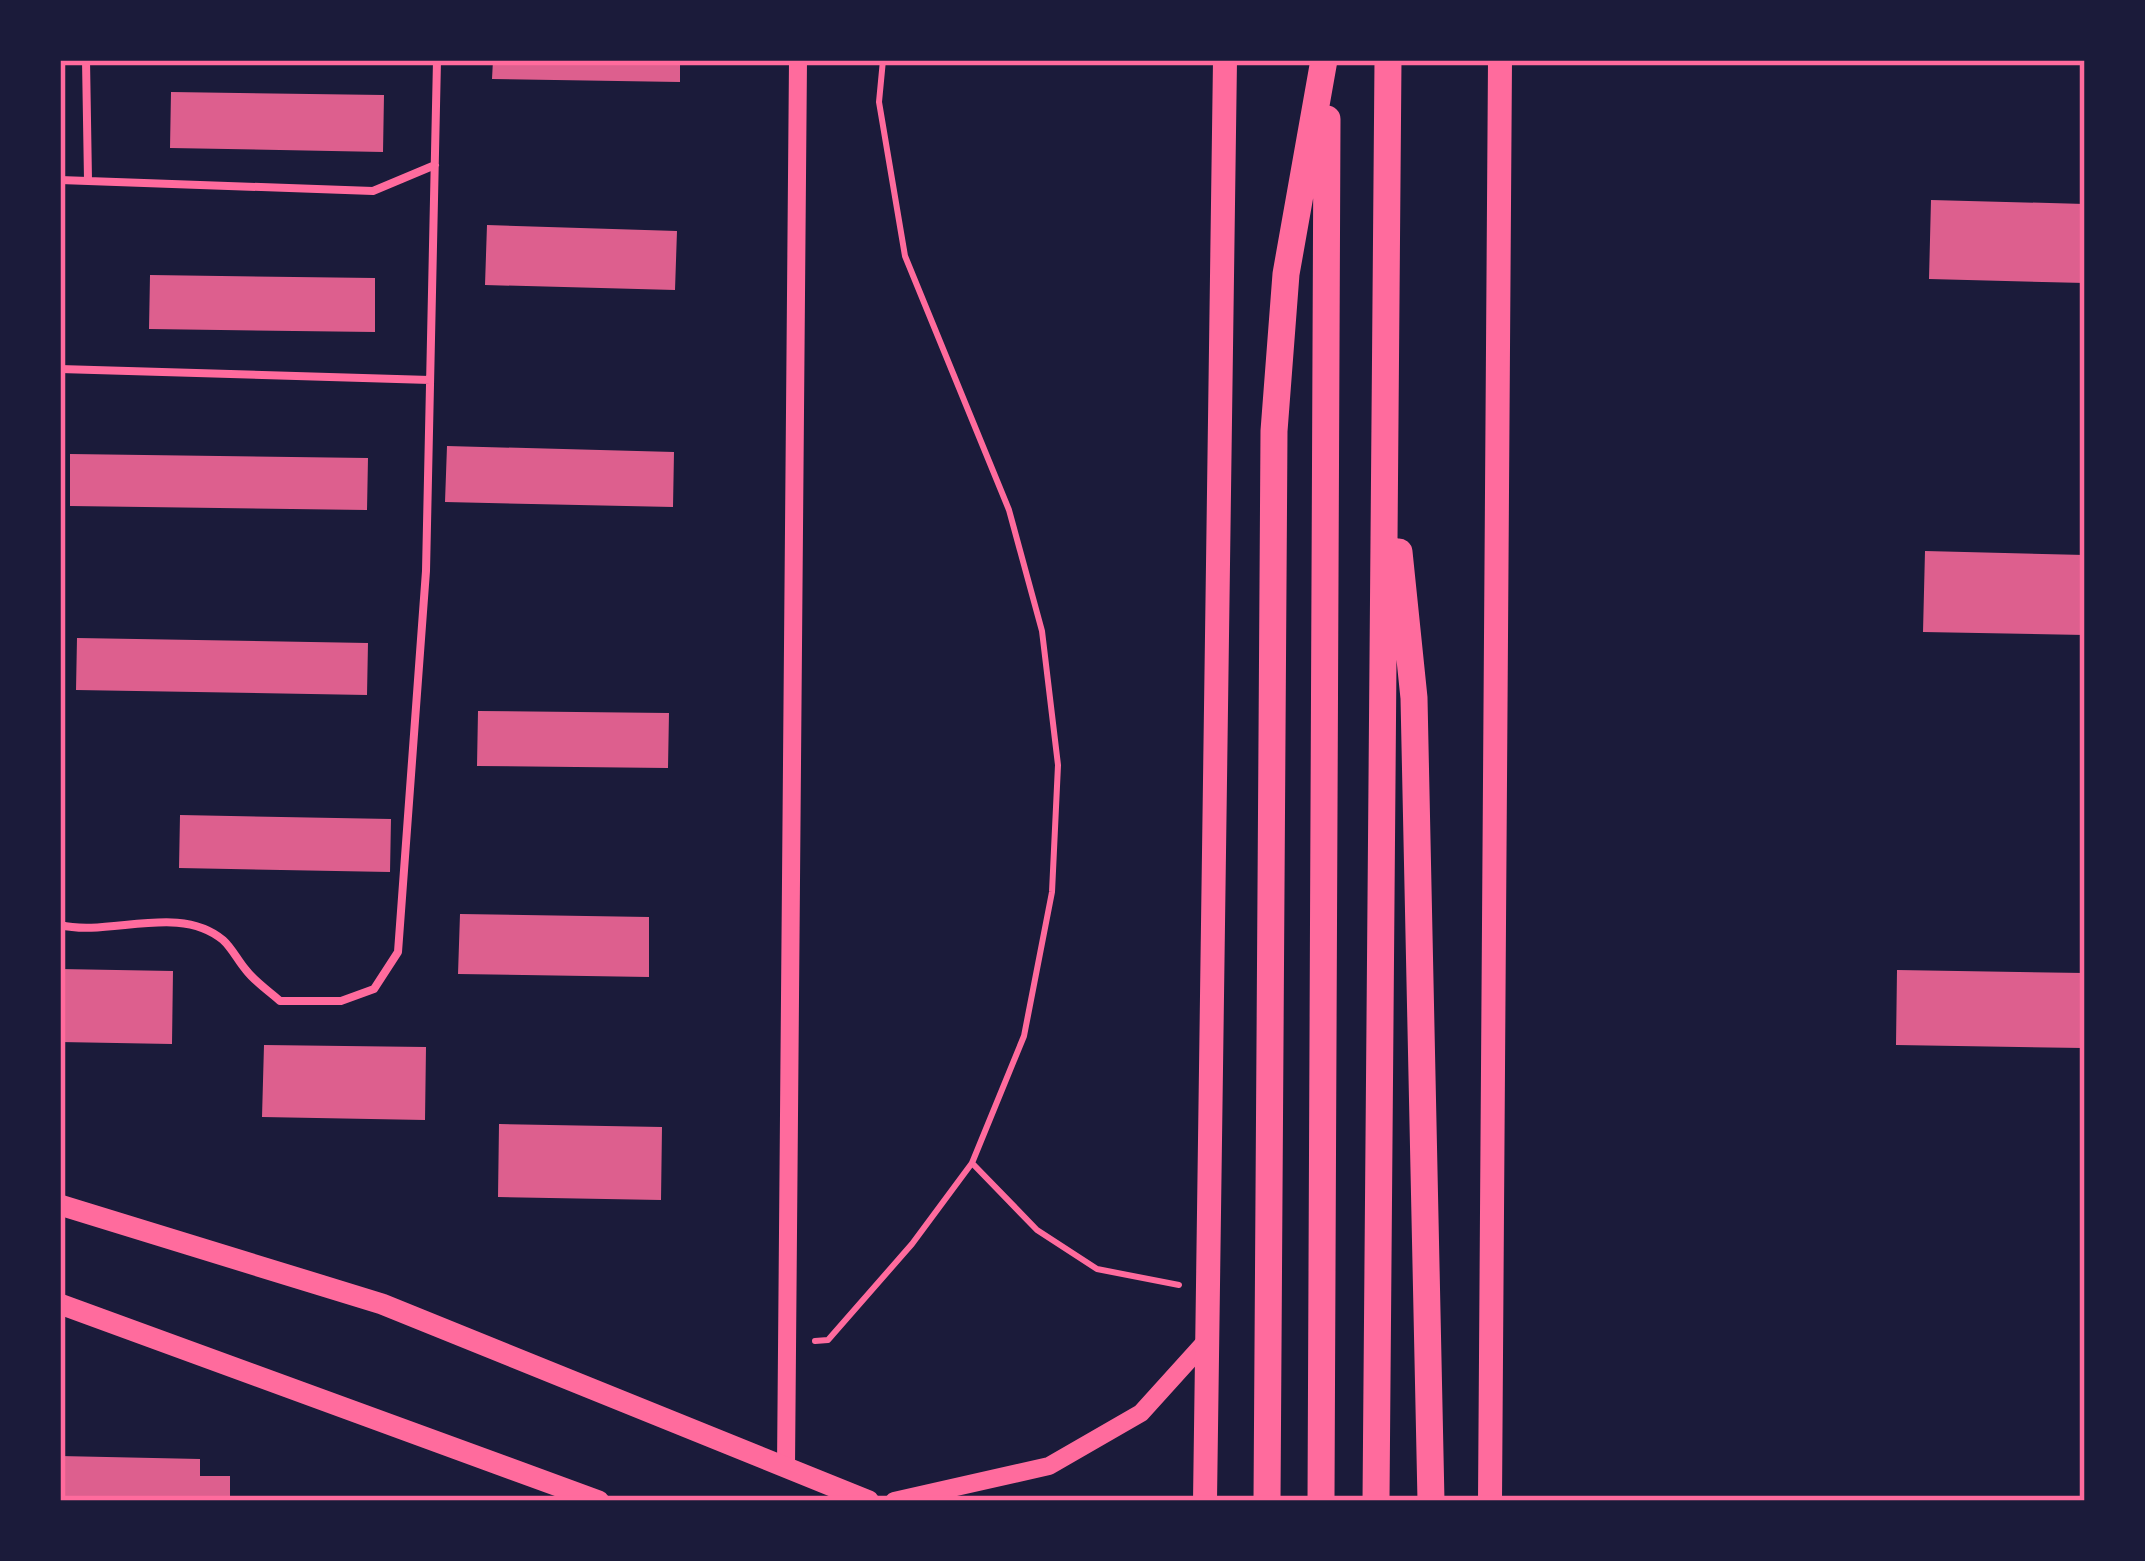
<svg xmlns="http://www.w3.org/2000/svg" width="2145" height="1561" viewBox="0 0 2145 1561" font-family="Helvetica,sans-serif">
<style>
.building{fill:#dd5f8e}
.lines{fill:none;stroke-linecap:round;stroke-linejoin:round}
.path{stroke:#ff6b9d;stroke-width:6}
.service{stroke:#ff6b9d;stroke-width:8}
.tertiary{stroke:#ff6b9d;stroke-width:18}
.secondary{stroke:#ff6b9d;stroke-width:21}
.primary{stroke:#ff6b9d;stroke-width:24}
.trunk{stroke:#ff6b9d;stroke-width:27}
.neatline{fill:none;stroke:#ff6b9d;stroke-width:4.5}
</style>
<rect width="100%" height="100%" fill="#1b1b3a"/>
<!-- building -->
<path class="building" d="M493,60H680V82L492,79Z
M171,92L384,95L383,152L170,148Z
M1931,200L2085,204V283L1929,279Z
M487,225L677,231L675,290L485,285Z
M150,275L375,278V332L149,329Z
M447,446L674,452L673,507L445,502Z
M70,454L368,458L367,510L70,506Z
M1925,551L2085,555V635L1923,632Z
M77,638L368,643L367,695L76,690Z
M478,711L669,713L668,768L477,766Z
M180,815L391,819L390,872L179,868Z
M460,914L649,917V977L458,974Z
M60,969L173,971L172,1044L60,1042Z
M1897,970L2084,973L2083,1048L1896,1045Z
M264,1045L426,1047L425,1120L262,1117Z
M499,1124L662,1127L661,1200L498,1197Z
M60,1456L200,1459V1476H230V1501H60Z"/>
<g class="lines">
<!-- path -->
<path class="path" d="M972,1163L1037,1230L1097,1269L1179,1285
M815,1341L828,1340L912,1244L972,1163L1024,1036L1052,892L1058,765L1042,631L1009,510L905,256L879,102L883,60"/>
<!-- service -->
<path class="service" d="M86,60L88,180
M60,180L373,191L435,165
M60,369L430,380
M60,925C110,937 179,903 223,940C232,948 238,961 246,970C255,982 269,991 280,1001H341L374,989L398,952L426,571L437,60"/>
<!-- tertiary -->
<path class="tertiary" d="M786,1467L798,60
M894,1501L1049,1466L1141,1413L1207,1340"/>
<!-- secondary -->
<path class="secondary" d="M60,1205L382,1304L869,1501
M60,1304L599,1501"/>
<!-- primary -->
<path class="primary" d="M1205,1501L1225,60
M1490,1501L1500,60"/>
<!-- trunk -->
<path class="trunk" d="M1399,552L1414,698L1431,1501
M1267,1501L1274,431L1286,274L1324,60
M1321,1501L1327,119
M1376,1501L1388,60"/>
</g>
<!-- border -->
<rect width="2145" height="1561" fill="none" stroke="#1b1b3a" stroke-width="126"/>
<rect x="63" y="63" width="2019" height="1435" class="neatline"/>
</svg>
